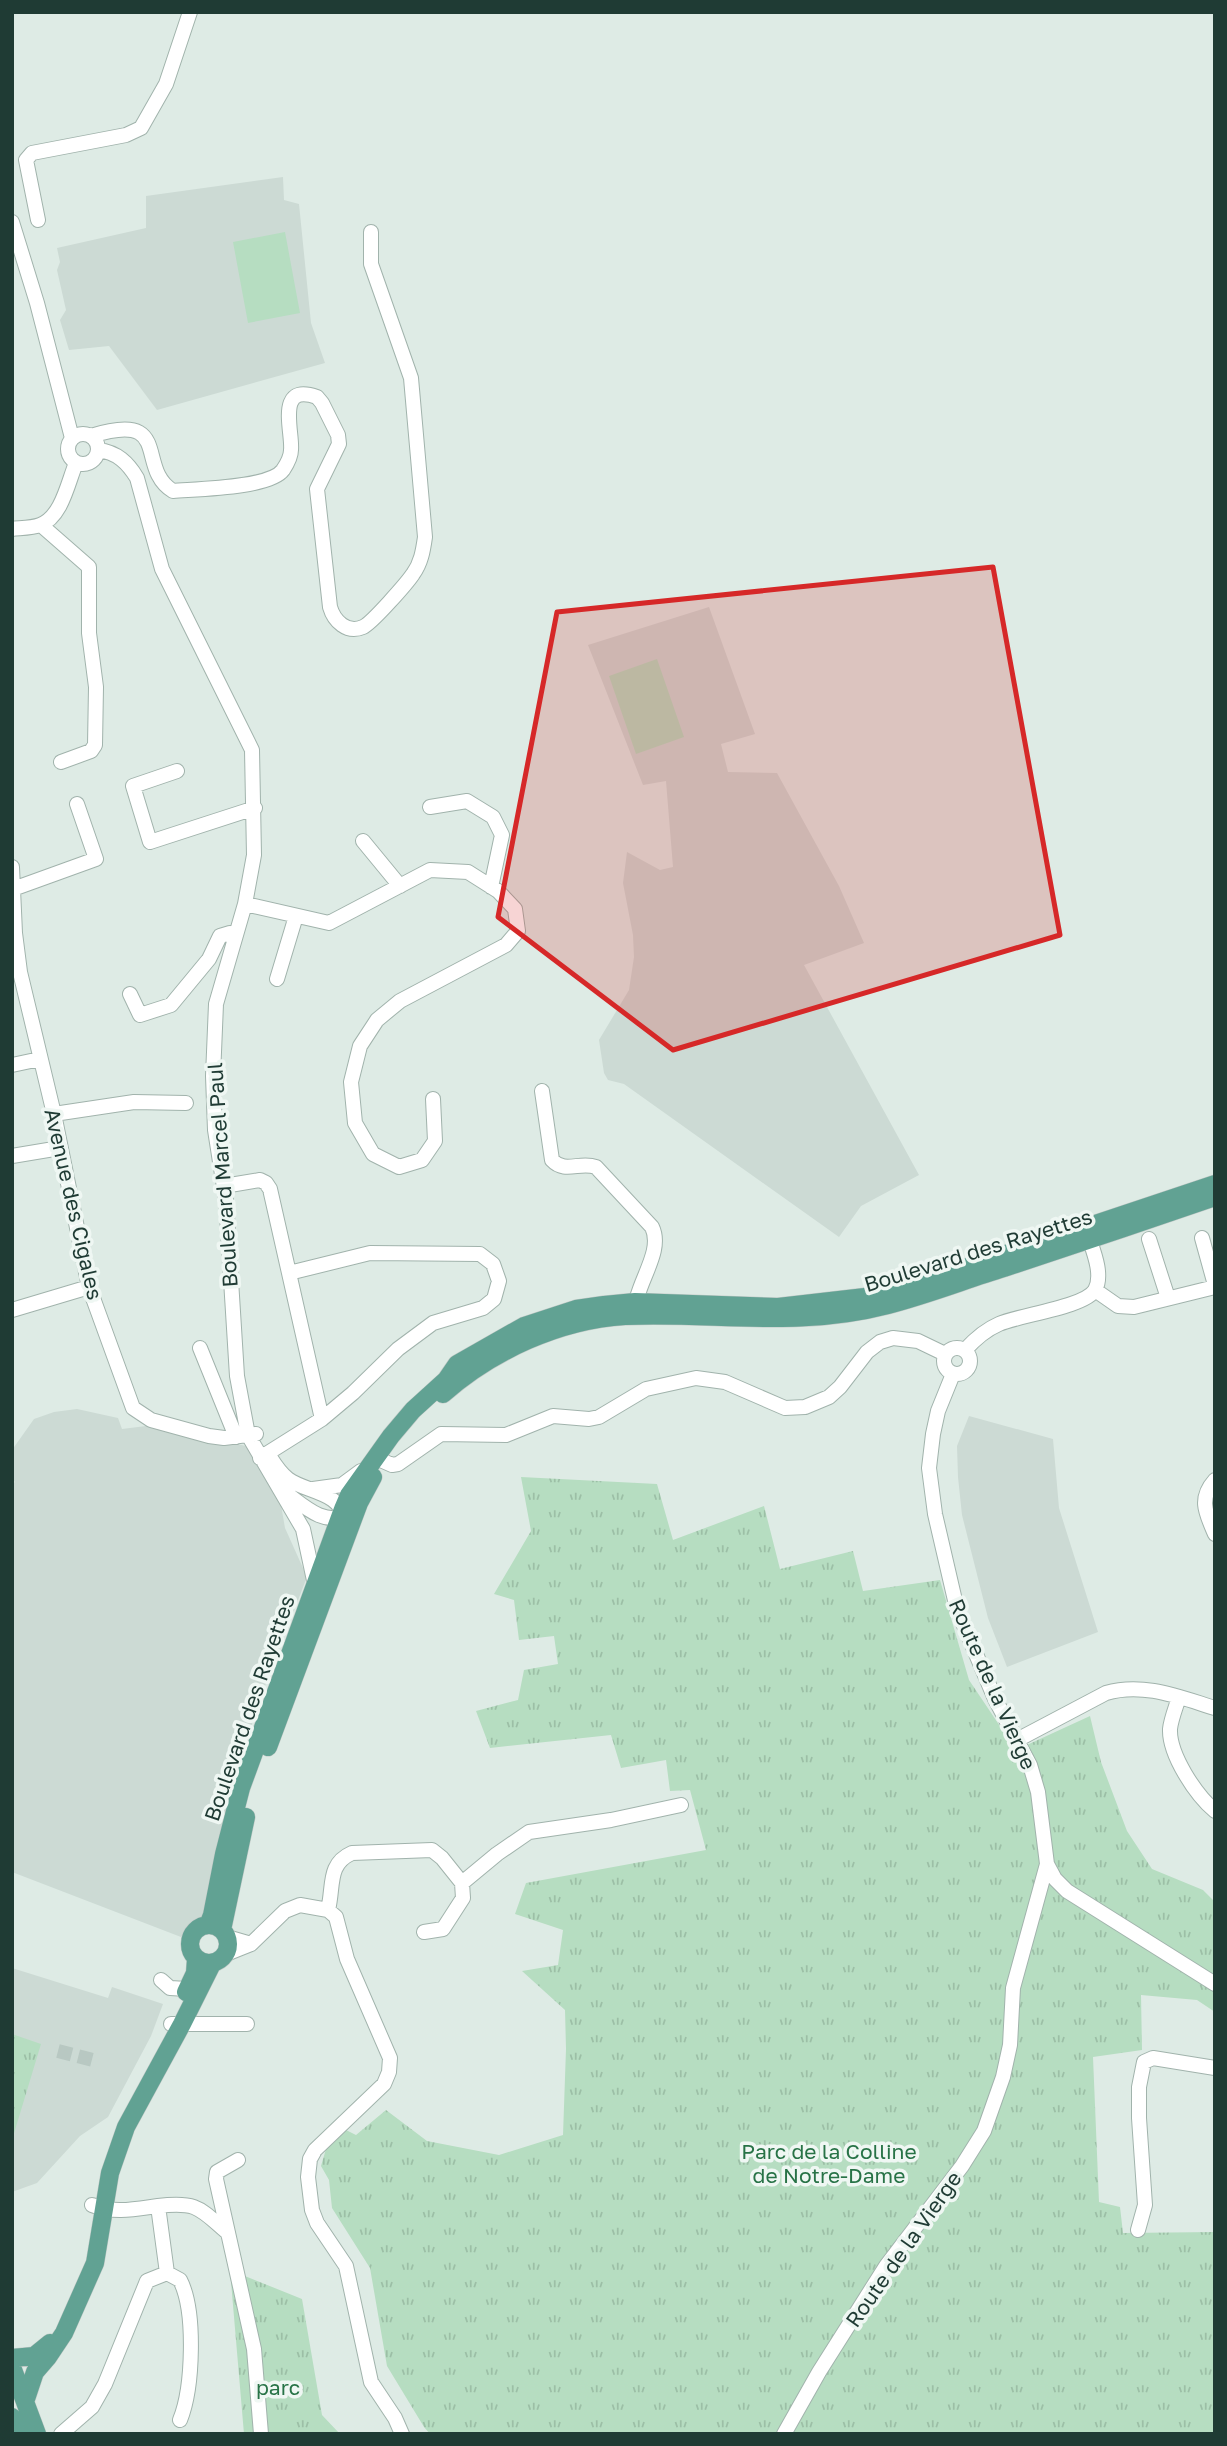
<svg xmlns="http://www.w3.org/2000/svg" width="1227" height="2446" viewBox="0 0 1227 2446" font-family="'Golos Text',sans-serif">
<style>
.built{fill:#ccdad4}
.grass{fill:#b6ddc1}
.park{fill:url(#park-tufts)}
.lines{fill:none;stroke-linecap:round;stroke-linejoin:round}
.minor-tunnel{stroke:#b8c8c2;stroke-width:14;stroke-dasharray:14 7;stroke-linecap:butt}
.minor-casing{stroke:#a1b3ac;stroke-width:16}
.major-casing{stroke:#c0c8c6;stroke-width:19}
.minor{stroke:#fff;stroke-width:14}
.major{stroke:#61a293;stroke-width:18}
.marked{fill:#d62828;fill-opacity:0.2;stroke:#d62828;stroke-width:5;stroke-linejoin:round}
.labels{text-anchor:middle;dominant-baseline:central;stroke-width:7;stroke-linejoin:round;paint-order:stroke}
.street-label{font-size:21px;fill:#1f3b34;stroke:#eff7f3}
.park-label{font-size:21px;fill:#287347;stroke:#eff7f3}
</style>
<defs>
<pattern id="park-tufts" width="24" height="20" patternUnits="userSpaceOnUse" patternTransform="scale(1.75)"><rect width="24" height="20" fill="#b6ddc1"/><path d="M3 7l-1-3M5 7V3M7 7l1-3M15 17l-1-3M17 17v-4M19 17l1-3" fill="none" stroke="#9cbfa6"/></pattern>
</defs>
<rect width="100%" height="100%" fill="#deebe5"/>
<!-- built -->
<path class="built" d="M283,177L284,200L299,204L311,323L325,363L157,410L109,346L69,350L60,320L66,310L57,270L60,262L57,248L146,228V196Z
M709,607L755,734L721,744L728,772L777,773L839,886L864,943L804,965L919,1175L861,1206L839,1237L624,1084L608,1080L604,1073L599,1040L629,990L634,957L633,935L623,883L627,852L660,870L673,867L666,781L643,785L588,645Z
M77,1409L118,1418L122,1429L154,1425L246,1446L280,1499L285,1528L307,1577L255,1712L204,1914L181,1937L12,1872V1484L15,1482L12,1479V1450L34,1419L54,1412Z
M969,1416L1053,1439L1059,1508L1098,1632L1007,1667L988,1618L962,1515L958,1477L957,1446Z
M12,1968L108,1998L112,1987L163,2004L151,2036L108,2117L80,2136L37,2183L12,2192Z"/>
<!-- grass -->
<path class="grass" d="M285,232L300,313L248,323L233,242Z
M657,659L684,737L636,754L609,676Z"/>
<!-- park -->
<path class="park" d="M521,1477L657,1484L673,1540L764,1506L780,1569L853,1551L863,1591L940,1580L969,1680L1016,1750L1090,1716L1101,1762L1127,1831L1152,1869L1203,1890L1215,1902V2012L1197,2000L1141,1995L1142,2050L1093,2057L1099,2202L1120,2207L1123,2233L1215,2232V2434H430L424,2427L387,2366L370,2268L332,2208L329,2180L321,2166L326,2149L346,2130L356,2135L386,2110L427,2141L499,2155L563,2135L566,2049L565,2010L522,1971L558,1965L563,1930L515,1914L526,1883L706,1850L690,1790L670,1791L666,1760L621,1768L611,1735L490,1748L476,1711L518,1700L524,1670L558,1664L554,1636L519,1640L514,1600L494,1594L531,1531Z
M12,2034L41,2044L12,2140Z
M230,2270L302,2299L322,2415L340,2434H244Z"/>
<g class="lines">
<!-- minor-tunnel -->
<path class="minor-tunnel" d="M58,2051L97,2061"/>
<defs>
<path id="minor" d="M38,220L26,160L32,153L126,135L141,128L166,84L190,12
M12,222L37,303L72,438
M68 449a15 15 0 1 1 30 0a15 15 0 1 1-30 0Z
M91,436C174,410 135,468 173,491C197,489 270,488 283,470C287,464 291,457 291,450C293,432 275,382 317,397L322,403L338,435L339,444L317,489L330,607C334,621 347,634 363,627C372,623 407,583 413,574C421,563 423,551 425,537L411,378L371,264V232
M98,450C117,452 128,463 137,478L162,569L252,750L254,855L245,904L216,1004L213,1076L215,1130L226,1200L237,1376L248,1435L303,1529L315,1585
M41,525L89,567V633L96,687L95,745L91,751L61,762
M12,529C21,528 32,528 40,525C62,517 68,482 76,463
M177,771L133,786L150,842L255,808
M430,807L467,801L493,817L502,835L491,887
M363,841L400,886
M12,867L15,933L20,972L54,1114L89,1287L133,1408L151,1420L209,1436L224,1438L256,1434
M13,889L96,859L77,804
M245,904L329,923L430,870L468,872L498,891L515,909L518,931L506,945L400,1001L377,1020L360,1046L351,1082L355,1123L373,1154L399,1167L422,1160L435,1141L433,1099
M277,979L296,916
M130,994L140,1015L171,1005L209,959L220,936L230,933L236,935
M12,1065L40,1059
M542,1091L552,1160C565,1174 580,1161 596,1167L652,1227C664,1252 636,1283 634,1312
M54,1114L134,1102L186,1103
M12,1156L60,1148
M224,1186L260,1180L266,1183L270,1189L322,1419
M1202,1238L1215,1285
M1149,1239L1168,1298
M1095,1290L1118,1306L1134,1307L1215,1287
M12,1310L89,1287
M944 1361a13 13 0 1 1 26 0a13 13 0 1 1-26 0Z
M200,1348L236,1437
M965,1350C975,1339 985,1330 999,1324C1019,1315 1085,1307 1095,1290C1104,1274 1092,1248 1087,1232
M270,1457C275,1465 280,1473 288,1479C305,1492 342,1492 344,1519
M260,1458L322,1419L353,1393L398,1349L433,1323L483,1308L494,1299L499,1281L493,1264L480,1254L370,1253L289,1273
M383,1461L392,1465L398,1464L441,1434L506,1435L553,1416L589,1419L599,1417L646,1389L696,1378L725,1382L785,1408L805,1407L829,1397L840,1387L867,1352L880,1342L893,1338L918,1341L945,1354
M1215,1480C1198,1499 1206,1513 1215,1534
M313,1489L342,1485L361,1471
M286,1493C305,1507 324,1526 348,1515
M1179,1697C1176,1707 1171,1719 1170,1729C1169,1755 1196,1795 1215,1811
M1017,1740L1106,1693C1143,1682 1179,1697 1215,1708
M1047,1864L1055,1879L1067,1891L1215,1984
M328,1910C334,1886 327,1864 352,1853L432,1850L442,1858L462,1883L497,1854L529,1832L611,1820L681,1805
M424,1932L443,1929L463,1898L462,1883
M227,1937L251,1944
M226,1954L251,1944L285,1911L300,1905L328,1910L336,1917L347,1959L390,2058L389,2072L384,2084L315,2150L310,2159L308,2177L312,2210L317,2223L346,2266L371,2382L395,2418L402,2434
M161,1980L170,1988L187,1989
M171,2024H247
M238,2160L217,2172L216,2179L254,2349L261,2434
M92,2205C114,2214 136,2209 158,2206L167,2273
M158,2206C198,2201 200,2209 228,2233
M1138,2230L1145,2205L1139,2118V2087L1144,2062L1153,2058L1215,2068
M61,2434L92,2407L105,2384L147,2281L167,2273L180,2280C196,2311 193,2388 180,2420
M784,2434L819,2372L886,2266L962,2166L984,2131L1003,2077L1010,2045L1013,1988L1047,1864L1038,1792L1030,1765L995,1699L957,1609L935,1514L929,1468L933,1434L938,1411L953,1374"/>
<path id="major" d="M443,1394C492,1351 559,1320 625,1316C716,1312 796,1329 888,1305C927,1295 965,1280 1004,1268C1074,1245 1145,1221 1215,1197
M268,1747L359,1503L373,1477
M190 1944a19 19 0 1 1 38 0a19 19 0 1 1-38 0Z
M208,1925L212,1915L224,1854L241,1788L343,1509L349,1495L391,1436L413,1410L446,1380L457,1364L524,1326L576,1309L604,1305L635,1302L778,1307L865,1297L958,1270L1215,1184
M222,1930L246,1817
M186,1992L195,1973L196,1959
M12,2358L34,2356L50,2343
M12,2367L37,2434
M25,2402L35,2372L48,2357L64,2333L95,2263L110,2173L126,2127L182,2024L212,1964
M12,2417L19,2434"/>
</defs>
<!-- minor casing -->
<use href="#minor" class="minor-casing"/>
<!-- major casing -->
<use href="#major" class="major-casing"/>
<!-- minor -->
<use href="#minor" class="minor"/>
<!-- major -->
<use href="#major" class="major"/>
</g>
<!-- marked area -->
<path class="marked" d="M993,567L1060,935L673,1050L498,917L557,612Z"/>
<g class="labels">
<!-- street labels -->
<g class="street-label">
<text transform="translate(222 1175) rotate(-94)">Boulevard Marcel Paul</text>
<text transform="translate(74 1204) rotate(77)">Avenue des Cigales</text>
<text transform="translate(978 1250) rotate(-17)">Boulevard des Rayettes</text>
<text transform="translate(993 1684) rotate(66)">Route de la Vierge</text>
<text transform="translate(249 1708) rotate(-71)">Boulevard des Rayettes</text>
<text transform="translate(903 2249) rotate(-55)">Route de la Vierge</text>
</g>
<!-- park labels -->
<g class="park-label">
<text x="829" y="2151">Parc de la Colline<tspan x="829" dy="24">de Notre-Dame</tspan></text>
<text x="278" y="2387">parc</text>
</g>
</g>
<!-- border -->
<rect width="1227" height="2446" fill="none" stroke="#1f3b34" stroke-width="28"/>
</svg>
